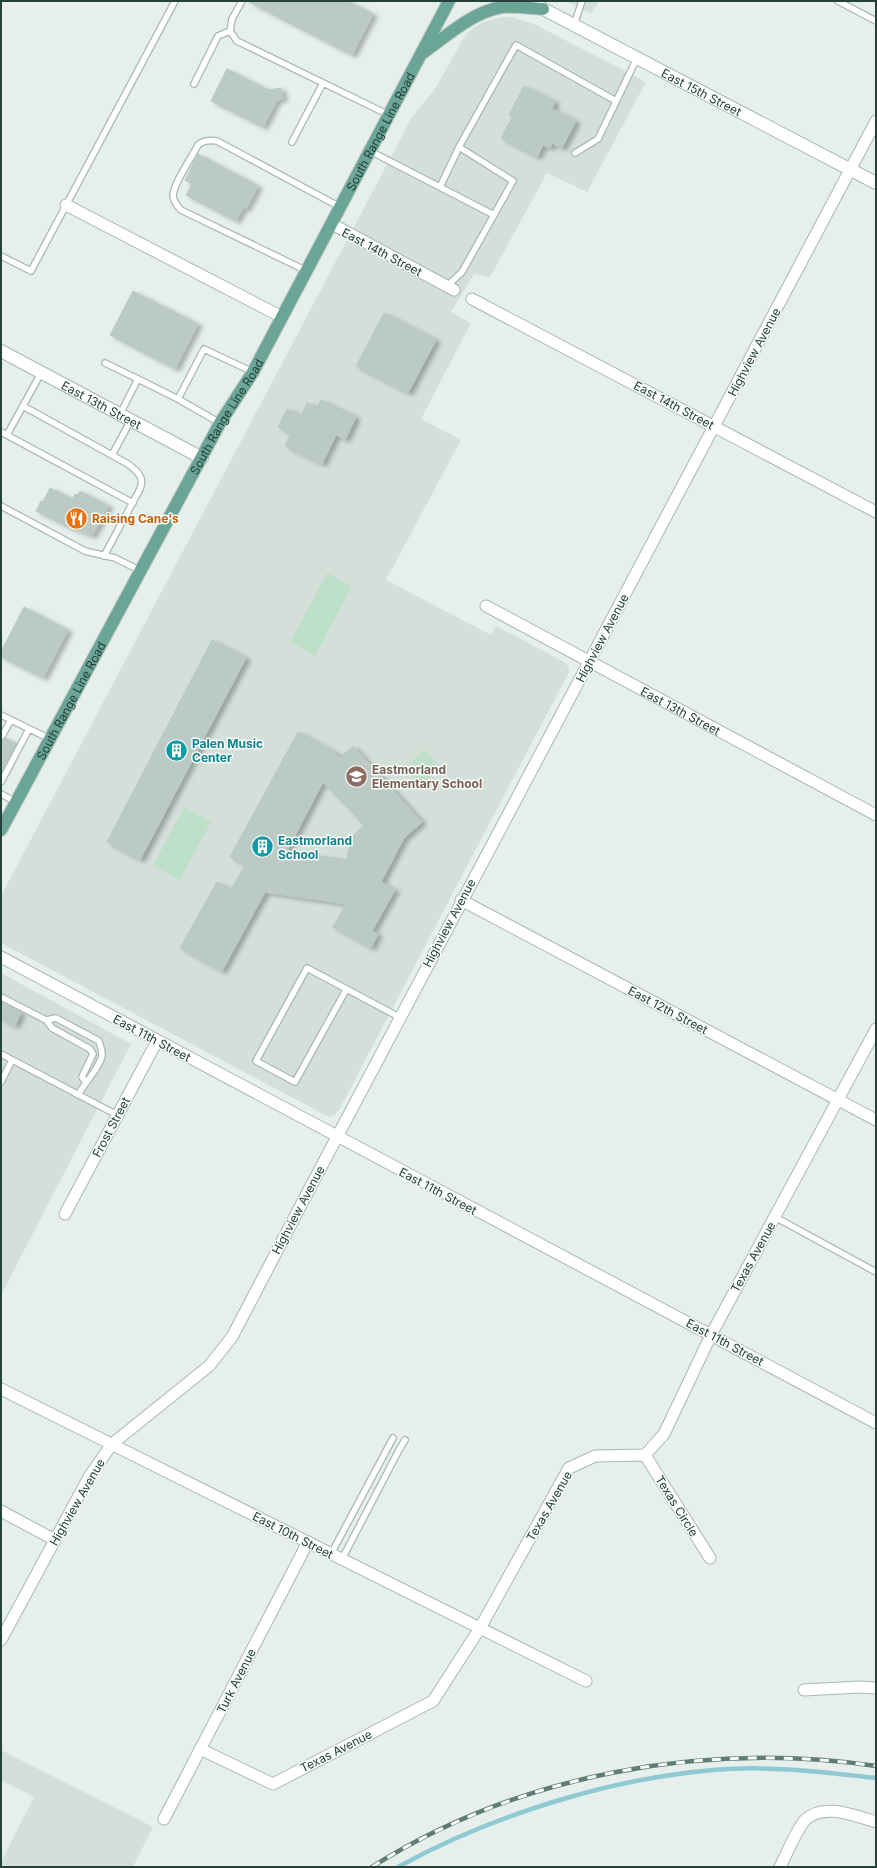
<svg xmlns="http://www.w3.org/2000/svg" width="877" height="1868" viewBox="0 0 877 1868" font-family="Inter,sans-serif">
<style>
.built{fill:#d4dfda}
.green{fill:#bfe0c8}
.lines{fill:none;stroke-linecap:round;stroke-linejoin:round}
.stream{stroke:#8ec9d4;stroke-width:4.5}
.building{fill:#bbcac4;stroke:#b8c9c2;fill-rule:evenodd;filter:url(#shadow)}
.service-casing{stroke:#a8b8b2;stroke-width:8}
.minor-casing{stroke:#a8b8b2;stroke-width:13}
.tertiary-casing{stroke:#a8b8b2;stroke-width:14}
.secondary-casing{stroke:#a4bbb3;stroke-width:14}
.primary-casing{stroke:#c2cac8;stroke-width:14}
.service{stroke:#fff;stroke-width:5.5}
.minor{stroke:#fff;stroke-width:11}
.tertiary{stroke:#fff;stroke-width:12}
.secondary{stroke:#fff;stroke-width:12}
.primary{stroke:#6aa596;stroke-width:12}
.rail-casing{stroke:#5f7d75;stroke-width:4.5}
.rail{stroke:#f7fbf9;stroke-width:3;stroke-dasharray:9;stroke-linecap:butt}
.labels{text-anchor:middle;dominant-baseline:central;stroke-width:3;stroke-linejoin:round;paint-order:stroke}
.street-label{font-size:12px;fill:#24423a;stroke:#f7fbf9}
.food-label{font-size:12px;font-weight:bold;fill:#c56008;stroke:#f7fbf9;text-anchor:start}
.culture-label{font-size:12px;font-weight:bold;fill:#0d838f;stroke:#f7fbf9;text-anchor:start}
.education-label{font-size:12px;font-weight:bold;fill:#785e54;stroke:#f7fbf9;text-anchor:start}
</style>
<defs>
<filter id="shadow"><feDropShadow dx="4.5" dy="2.5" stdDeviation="2" flood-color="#0004"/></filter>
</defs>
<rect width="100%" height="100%" fill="#e6efeb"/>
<!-- built -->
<path class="built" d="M566,1H599L591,14Z
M502,17H513L536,25L646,82L587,192L547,173L490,277L474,274L451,312L471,323L421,419L461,440L386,580L491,635L496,626L564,662L569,667V672L339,1110L334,1115L329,1117L1,943V896L412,117L435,89L466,34L483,22Z
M1,973L131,1044L1,1295Z
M1,1750L153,1827L133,1867H1V1862L34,1797L1,1780Z"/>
<!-- green -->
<path class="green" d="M327,573L352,586L315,656L290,642Z
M424,749L441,767L421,786L404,769Z
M184,807L211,822L180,880L153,866Z"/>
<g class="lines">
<!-- stream -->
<path class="stream" d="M398,1867C491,1816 607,1779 713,1770C767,1765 822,1772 876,1778"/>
</g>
<!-- building -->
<path class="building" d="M247,1H348L373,14L352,55Z
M227,69L268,90L281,88L283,99L277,100L263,127L211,101Z
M524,86L555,102L552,109L576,121L562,148L552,143L550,148L543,145L537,157L501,138L512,117L509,115Z
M198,154L258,186L246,209L243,208L236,221L186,195L192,184L185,180Z
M133,291L198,324L175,369L110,335Z
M384,313L436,340L408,393L356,366Z
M321,400L356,417L345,440L336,435L322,464L285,446L291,433L278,427L287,409L301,416L307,403L317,407Z
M50,488L73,499L75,494L78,495L80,491L109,506L92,536L68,527L36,511L41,501L43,502Z
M24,607L68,630L43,678L1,657V652Z
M212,640L246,658L140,860L107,842Z
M298,732L333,751L340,758L353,746L422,822L404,838L381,882L395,890L372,931L378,934L371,948L333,927L346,904L265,892L222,971L180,948L217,882L231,890L245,865L230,857ZM323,782L364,825L353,836L350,842L347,860L287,851Z
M6,738L16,744L1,773V740Z
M1,1003L21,1013L15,1026L1,1019Z"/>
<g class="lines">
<defs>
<path id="service" d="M242,1L232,19L230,31L237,41L389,115
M838,1L876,21
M574,25L582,1
M194,84L218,36L230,31
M292,142L323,83
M370,151L494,215
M575,153L598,139L637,58
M440,187L459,147L516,45L616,101
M1,256L31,271L175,1
M307,271L181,210C177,206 174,202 173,196C173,184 192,157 198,145C204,140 210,140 217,141L340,207
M447,286L462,272L513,181L459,147
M105,363L138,379
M178,399L204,349L253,372
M23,406L128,464C137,471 145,477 140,489L104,556
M120,414L138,379L178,399L220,423
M1,432L133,503
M7,435L41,373
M112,455L131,420
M1,506L85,551L115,558L141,571
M1,715L50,739
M2,736L11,720
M1,782L29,729
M1,794L16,802
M346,990L295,1082L256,1061L307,968L399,1017
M1,997L46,1020L52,1028L90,1049L93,1054L82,1077L85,1081
M46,1020L56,1018L99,1041C100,1045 102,1050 102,1054C102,1065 83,1085 78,1095
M1,1054L117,1115
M1,1082L12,1060
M775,1217L876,1272
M331,1554L393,1438
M342,1559L399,1450L405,1440"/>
<g id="minor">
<path d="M66,205L282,317"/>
<path d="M332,224L454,290"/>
<path d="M472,299L876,512"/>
<path id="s1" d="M486,606L876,815"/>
<path d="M461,900L876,1120"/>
<path d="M1,957L876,1423"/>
<path d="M65,1214L157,1041"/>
<path d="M1,1389L586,1681"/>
<path d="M645,1455L710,1558"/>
<path d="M1,1511L55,1540"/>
<path d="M1,1640L89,1477L112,1444L209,1366L232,1337C444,930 662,526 876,121"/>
<path d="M804,1690L859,1687L876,1688"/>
<path d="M200,1749L273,1784L433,1701L480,1628L569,1468L595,1456L645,1455L664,1434L711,1335L876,1029"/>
<path d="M164,1819L308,1542"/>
<path d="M780,1867C786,1855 797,1829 805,1820C823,1802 855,1816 876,1822"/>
</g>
<g id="tertiary">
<path id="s2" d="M1,351L202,458"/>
</g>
<g id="secondary">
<path id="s3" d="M528,1L876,183"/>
</g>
<g id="primary">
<path d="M424,52C447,36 472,12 502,7C515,6 529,8 543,9"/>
<path id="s4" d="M1,830L220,423L253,372L449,1"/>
</g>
</defs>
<!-- service casing -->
<use href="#service" class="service-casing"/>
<!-- minor casing -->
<use href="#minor" class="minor-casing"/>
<!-- tertiary casing -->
<use href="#tertiary" class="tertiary-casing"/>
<!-- secondary casing -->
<use href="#secondary" class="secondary-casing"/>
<!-- primary casing -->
<use href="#primary" class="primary-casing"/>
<!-- service -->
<use href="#service" class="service"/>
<!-- minor -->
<use href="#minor" class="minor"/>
<!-- tertiary -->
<use href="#tertiary" class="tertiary"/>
<!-- secondary -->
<use href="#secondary" class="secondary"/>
<!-- primary -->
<use href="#primary" class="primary"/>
<defs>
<path id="rail" d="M372,1867C519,1774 705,1741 876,1766"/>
</defs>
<!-- rail casing -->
<use href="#rail" class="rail-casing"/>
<!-- rail -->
<use href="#rail" class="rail"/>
</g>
<!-- icons -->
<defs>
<symbol id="restaurant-disc" viewBox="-11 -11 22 22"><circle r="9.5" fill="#e8710a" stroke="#f7fbf9"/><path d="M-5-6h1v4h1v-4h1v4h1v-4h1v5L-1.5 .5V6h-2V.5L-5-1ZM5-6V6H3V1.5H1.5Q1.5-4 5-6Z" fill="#fff"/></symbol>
<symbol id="building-disc" viewBox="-11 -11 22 22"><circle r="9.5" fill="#0f9aa8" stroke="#f7fbf9"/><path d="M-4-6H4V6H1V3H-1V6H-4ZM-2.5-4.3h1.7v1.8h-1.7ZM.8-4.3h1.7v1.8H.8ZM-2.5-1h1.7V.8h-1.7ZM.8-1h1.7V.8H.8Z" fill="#fff"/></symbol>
<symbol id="school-disc" viewBox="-11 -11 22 22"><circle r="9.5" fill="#8d6e63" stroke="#f7fbf9"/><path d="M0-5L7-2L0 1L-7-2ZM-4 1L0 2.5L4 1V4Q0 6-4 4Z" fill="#fff"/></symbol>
</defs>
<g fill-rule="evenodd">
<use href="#restaurant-disc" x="64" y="506" width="25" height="25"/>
<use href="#building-disc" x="164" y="738" width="25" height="25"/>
<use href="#school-disc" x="344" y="764" width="25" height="25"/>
<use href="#building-disc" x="250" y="834" width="25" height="25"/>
</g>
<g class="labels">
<!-- street labels -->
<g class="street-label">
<text stroke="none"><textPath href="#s3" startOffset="196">East 15th Street</textPath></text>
<text stroke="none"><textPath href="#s4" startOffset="795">South Range Line Road</textPath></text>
<text transform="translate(382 252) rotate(28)">East 14th Street</text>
<text transform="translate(754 352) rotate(-62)">Highview Avenue</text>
<text stroke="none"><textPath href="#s2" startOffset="114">East 13th Street</textPath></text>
<text transform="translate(674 405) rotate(28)">East 14th Street</text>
<text stroke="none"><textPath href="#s4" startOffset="471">South Range Line Road</textPath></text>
<text transform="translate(602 638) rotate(-62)">Highview Avenue</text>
<text stroke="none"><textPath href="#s4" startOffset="147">South Range Line Road</textPath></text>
<text stroke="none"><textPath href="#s1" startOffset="221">East 13th Street</textPath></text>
<text transform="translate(449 923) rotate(-62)">Highview Avenue</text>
<text transform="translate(668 1010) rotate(28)">East 12th Street</text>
<text transform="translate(152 1038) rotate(28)">East 11th Street</text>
<text transform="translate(111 1127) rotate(-62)">Frost Street</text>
<text transform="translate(438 1191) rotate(28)">East 11th Street</text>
<text transform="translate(298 1210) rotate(-62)">Highview Avenue</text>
<text transform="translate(753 1257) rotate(-61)">Texas Avenue</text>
<text transform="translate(725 1342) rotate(28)">East 11th Street</text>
<text transform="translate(77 1502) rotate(-60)">Highview Avenue</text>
<text transform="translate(549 1506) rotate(-60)">Texas Avenue</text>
<text transform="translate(677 1506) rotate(58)">Texas Circle</text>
<text transform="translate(293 1535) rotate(27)">East 10th Street</text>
<text transform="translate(236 1681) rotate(-63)">Turk Avenue</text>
<text transform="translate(336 1751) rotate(-27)">Texas Avenue</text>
</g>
<!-- food labels -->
<g class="food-label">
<text x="92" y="518">Raising Cane's</text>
</g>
<!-- culture labels -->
<g class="culture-label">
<text x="192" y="743">Palen Music<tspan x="192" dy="14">Center</tspan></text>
<text x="278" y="840">Eastmorland<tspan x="278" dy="14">School</tspan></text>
</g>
<!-- education labels -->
<g class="education-label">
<text x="372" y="769">Eastmorland<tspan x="372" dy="14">Elementary School</tspan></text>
</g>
</g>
<!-- border -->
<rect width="877" height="1868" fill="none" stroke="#24423a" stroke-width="4"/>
</svg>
